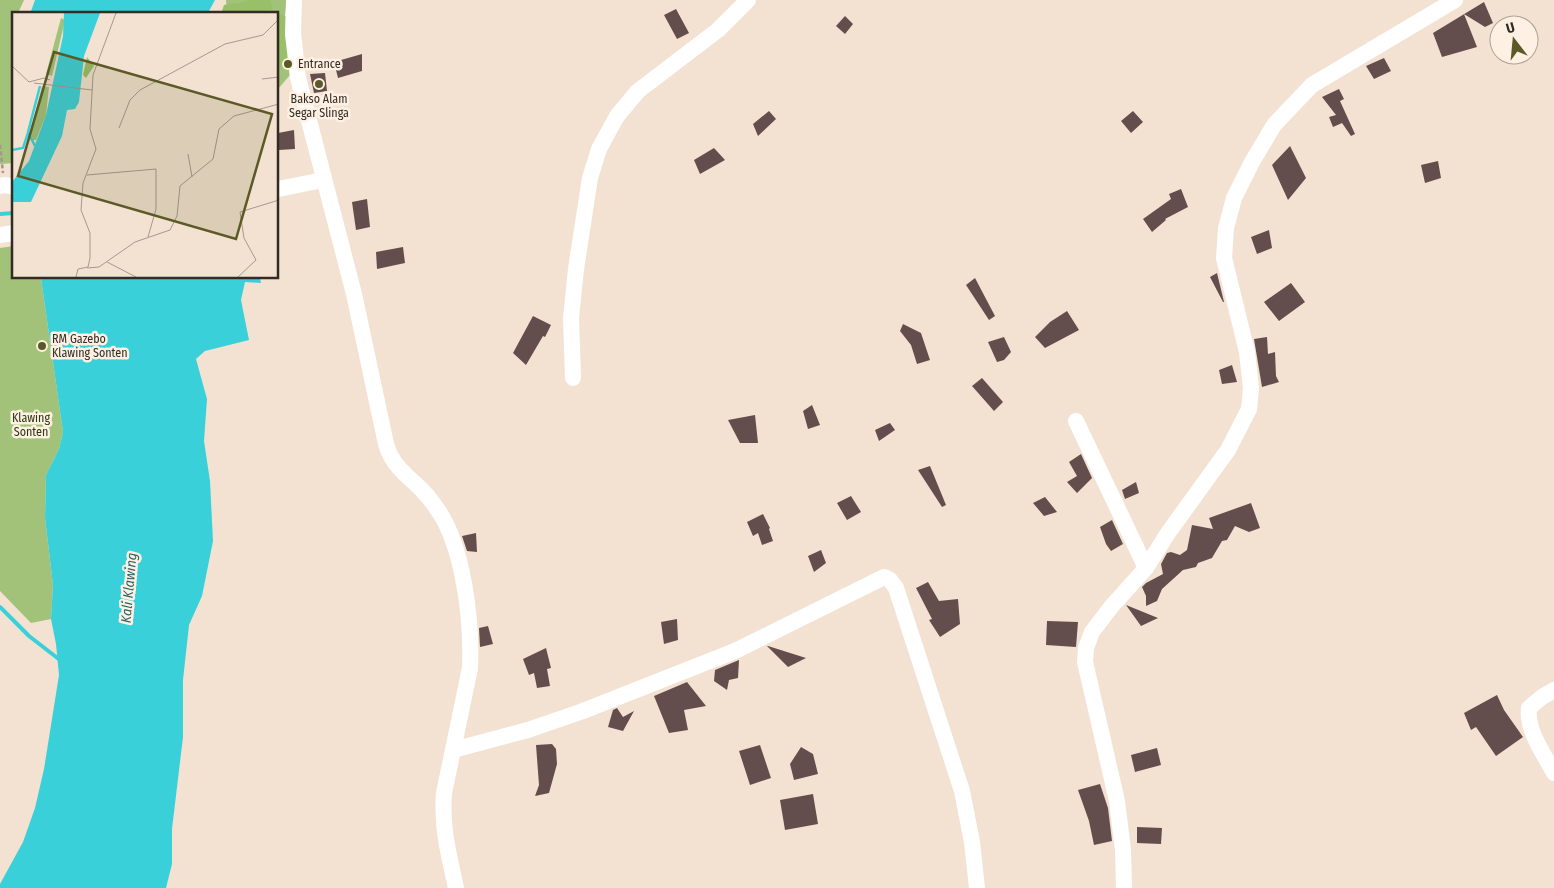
<svg xmlns="http://www.w3.org/2000/svg" width="1554" height="888" viewBox="0 0 1554 888" font-family="'Fira Sans Condensed',sans-serif">
<style>
.green{fill:#a1c278}
.forest{fill:#9abf69}
.water{fill:#39d0d9}
.lines{fill:none;stroke-linecap:round;stroke-linejoin:round}
.stream{stroke:#39d0d9;stroke-width:4}
.building{fill:#634e4d}
.path{stroke:#a3978a;stroke-width:2.5;stroke-dasharray:4 2.5;stroke-linecap:butt}
.minor{stroke:#fff;stroke-width:16}
.poi-dot{fill:#5b5a27;stroke:#fef0e2;stroke-width:2}
.labels{text-anchor:middle;dominant-baseline:central;stroke-width:5;stroke-linejoin:round;paint-order:stroke}
.poi-label{font-size:12px;fill:#322c25;stroke:#fef0e2;text-anchor:start}
.park-label{font-size:12px;fill:#2a3915;stroke:#fef0e2}
.water-label{font-size:14px;font-style:italic;fill:#276165;stroke:#fef0e2}
.inset-river{fill:none;stroke:#39d0d9;stroke-width:2.5}
.inset-road{fill:none;stroke:#a6998c;stroke-width:1}
.view{fill:#5b5a27;fill-opacity:0.15;stroke:#5b5a27;stroke-width:2.5}
.inset-edge{fill:none;stroke:#322c25;stroke-width:2.5}
</style>
<rect width="100%" height="100%" fill="#f3e2d1"/>
<!-- green -->
<path class="green" d="M0,0H24L19,11L20,14H14V163L0,164Z
M226,0H287L285,15L290,75L278,89V14H227Z
M14,246V278H41L63,432L59,449L46,475L45,518L53,585L51,619L31,623L0,591V248Z"/>
<!-- forest -->
<path class="forest" d="M247,0H270L273,8L266,14H221L224,5L244,2Z
M273,12L288,17L292,52L278,70V14H271Z"/>
<!-- water -->
<path class="water" d="M35,0H215L209,11L210,14H30Z
M41,278H260L261,283L245,282L241,300L249,340L205,351L196,359L207,399L204,441L210,481L213,541L202,596L189,625L183,680V737L172,829V864L166,888H0V884L23,842L35,808L44,769L59,675L56,644L51,619L53,585L45,518L46,475L59,449L63,432Z"/>
<g class="lines">
<!-- stream -->
<path class="stream" d="M0,214L14,213
M0,607L29,636L60,660"/>
</g>
<!-- building -->
<path class="building" d="M1484,2L1493,23L1485,27L1464,14L1477,47L1442,57L1433,33Z
M676,9L689,33L677,39L664,15Z
M845,16L853,24L845,34L836,26Z
M362,54V71L338,78L334,62Z
M1384,58L1391,71L1374,79L1366,66Z
M325,73L327,91L314,93L310,74Z
M1339,89L1344,99L1340,101L1355,134L1351,136L1342,123L1333,127L1329,117L1336,115L1322,97Z
M769,111L776,119L758,136L753,124Z
M1133,111L1143,122L1131,133L1121,121Z
M294,130L295,149L279,150L278,133Z
M1290,146L1306,178L1288,200L1272,165Z
M714,148L725,160L700,174L694,160Z
M1438,161L1441,178L1425,183L1421,165Z
M1181,189L1188,207L1165,219L1166,220L1152,232L1143,219L1171,199L1169,194Z
M367,199L370,227L356,230L352,202Z
M1269,230L1272,248L1257,254L1251,237Z
M403,247L405,263L377,269L376,252Z
M1217,273L1224,302H1223L1210,277Z
M975,278L995,316L989,320L966,285Z
M1291,283L1305,302L1279,321L1264,302Z
M1067,311L1079,330L1045,348L1035,337L1050,322Z
M533,316L551,325L545,337L543,336L526,365L513,353Z
M903,324L921,333L930,360L917,364L911,345L900,331Z
M1004,337L1011,352L1004,360L997,362L988,342Z
M1267,337L1268,354L1275,352L1276,376L1279,382L1262,387L1254,339Z
M1232,365L1237,382L1222,384L1219,370Z
M982,378L1003,402L994,411L972,386Z
M812,405L820,425L808,429L803,411Z
M755,415L758,443H740L728,420Z
M890,423L895,430L879,441L875,430Z
M1081,454L1092,478L1077,493L1067,482L1077,476L1069,462Z
M930,466L946,505L942,507L918,470Z
M1136,482L1139,493L1125,499L1122,490Z
M851,496L861,512L847,520L837,503Z
M1045,497L1057,512L1044,516L1033,503Z
M1251,503L1260,528L1249,532L1235,526L1227,540L1222,541L1212,558L1198,563L1196,567L1183,570L1162,589L1157,601L1146,606V596L1142,587L1146,583L1163,574L1161,564L1167,553L1171,552L1180,555L1187,550L1192,525L1213,529L1209,518Z
M763,514L770,528L769,529L773,541L762,545L758,533L753,536L747,522Z
M1112,520L1123,544L1111,551L1106,544L1100,527Z
M476,533L477,552L467,551L462,536Z
M821,550L826,563L814,572L808,556Z
M928,582L939,601L958,599L960,624L940,637L929,620L932,619L916,588Z
M1126,605L1158,618L1141,626Z
M677,619L678,640L664,644L661,622Z
M1047,621L1078,622L1076,647L1046,645Z
M488,626L493,644L480,647L479,628Z
M767,646H768L806,658L788,667Z
M546,648L551,668L547,669L550,686L537,688L534,673L529,675L523,659Z
M739,660L738,678L729,680L727,690L714,681L715,670Z
M687,682L706,706L684,710L688,730L669,733L654,696Z
M1497,695L1504,710L1523,737L1496,756L1476,727L1471,730L1464,713Z
M617,708L623,717L634,711L623,731L608,727L613,710Z
M552,744L556,749L557,764L549,793L535,796L539,785L536,745Z
M760,745L771,778L750,785L739,751Z
M801,747L813,754L818,774L794,780L790,764Z
M1157,748L1161,765L1135,772L1131,755Z
M1100,784L1108,808L1112,841L1094,845L1089,821L1078,790Z
M813,794L818,824L785,830L780,800Z
M1137,827L1162,828L1161,844L1137,843Z"/>
<g class="lines">
<!-- path -->
<path class="path" d="M0,145L3,173"/>
<!-- minor -->
<path class="minor" d="M294,0L293,34L298,78L354,294L386,444C388,449 389,454 392,458C398,470 411,479 421,489C426,494 431,500 435,506C464,544 472,622 470,668L444,793C441,827 449,855 456,888
M0,186L5,185L14,187
M278,189L323,180
M0,235L14,233
M573,378L571,318L576,269L590,178L599,149L617,116L638,91L718,30L748,0
M1076,421L1146,568
M1554,690L1542,697L1529,708C1526,730 1544,754 1554,773
M453,750L528,730L583,711L735,651L884,577L890,580L896,588L962,791L972,842L977,888
M1124,888L1123,850L1117,801L1085,662L1086,648L1092,632L1111,607L1146,568L1168,533L1228,450L1249,409L1251,388L1247,352L1224,258L1226,228L1234,198L1252,162L1274,125L1312,85L1455,0"/>
</g>
<!-- markers -->
<g class="poi-dot">
<circle cx="288" cy="64" r="5"/>
<circle cx="319" cy="84" r="5"/>
<circle cx="42" cy="346" r="5"/>
</g>
<g class="labels">
<!-- poi labels -->
<g class="poi-label">
<text x="298" y="64">Entrance</text>
<text x="319" y="99" text-anchor="middle">Bakso Alam<tspan x="319" dy="14">Segar Slinga</tspan></text>
<text x="52" y="339">RM Gazebo<tspan x="52" dy="14">Klawing Sonten</tspan></text>
</g>
<!-- park labels -->
<g class="park-label">
<text x="31" y="418">Klawing<tspan x="31" dy="14">Sonten</tspan></text>
</g>
<!-- water labels -->
<g class="water-label">
<text transform="translate(129 588) rotate(-85)">Kali Klawing</text>
</g>
</g>
<!-- overview -->
<g transform="translate(12 12)">
<rect width="266" height="266" fill="#f3e2d1"/>
<path d="M49,6L53,8L40,64L34,62ZM30,74L37,75L34,103L24,128H21L18,120Z" fill="#a1c278"/>
<path d="M75,45L82,54L74,66L71,63Z" fill="#9abf69"/>
<path d="M52,1H88L72,44L67,90L63,97L55,98L50,124L19,190H0V170L17,149L34,103L51,24Z" fill="#39d0d9"/>
<path class="inset-river" d="M23,134L16,120L28,74M0,138L11,136L16,121"/>
<path class="inset-road" d="M0,54L17,70L32,66L38,68M250,67L267,65M22,71L80,78M107,116L118,88L128,78L213,32L251,23L267,7M176,142L180,165M75,163L144,157V197L136,225M95,250L124,265M75,256L87,255L123,230L158,218L165,204L168,174L201,147L207,117L222,104L267,92M64,265L66,257L76,255L78,246V221L69,198L71,171L84,137L78,117L81,63L104,1M226,265L244,248L232,226L228,200L267,188"/>
<path class="view" d="M42,40L260,102L224,227L6,164Z"/>
<rect width="266" height="266" class="inset-edge"/>
</g>
<!-- north arrow -->
<g transform="translate(1514 40) rotate(344)"><circle r="24" fill="#fef0e2" stroke="#aca296"/>
<path d="M0-4L9 19L0 12L-9 19Z" fill="#5b5a27"/>
<text y="-8" font-size="14" font-weight="bold" text-anchor="middle" fill="#322c25">U</text>
</g>
</svg>
